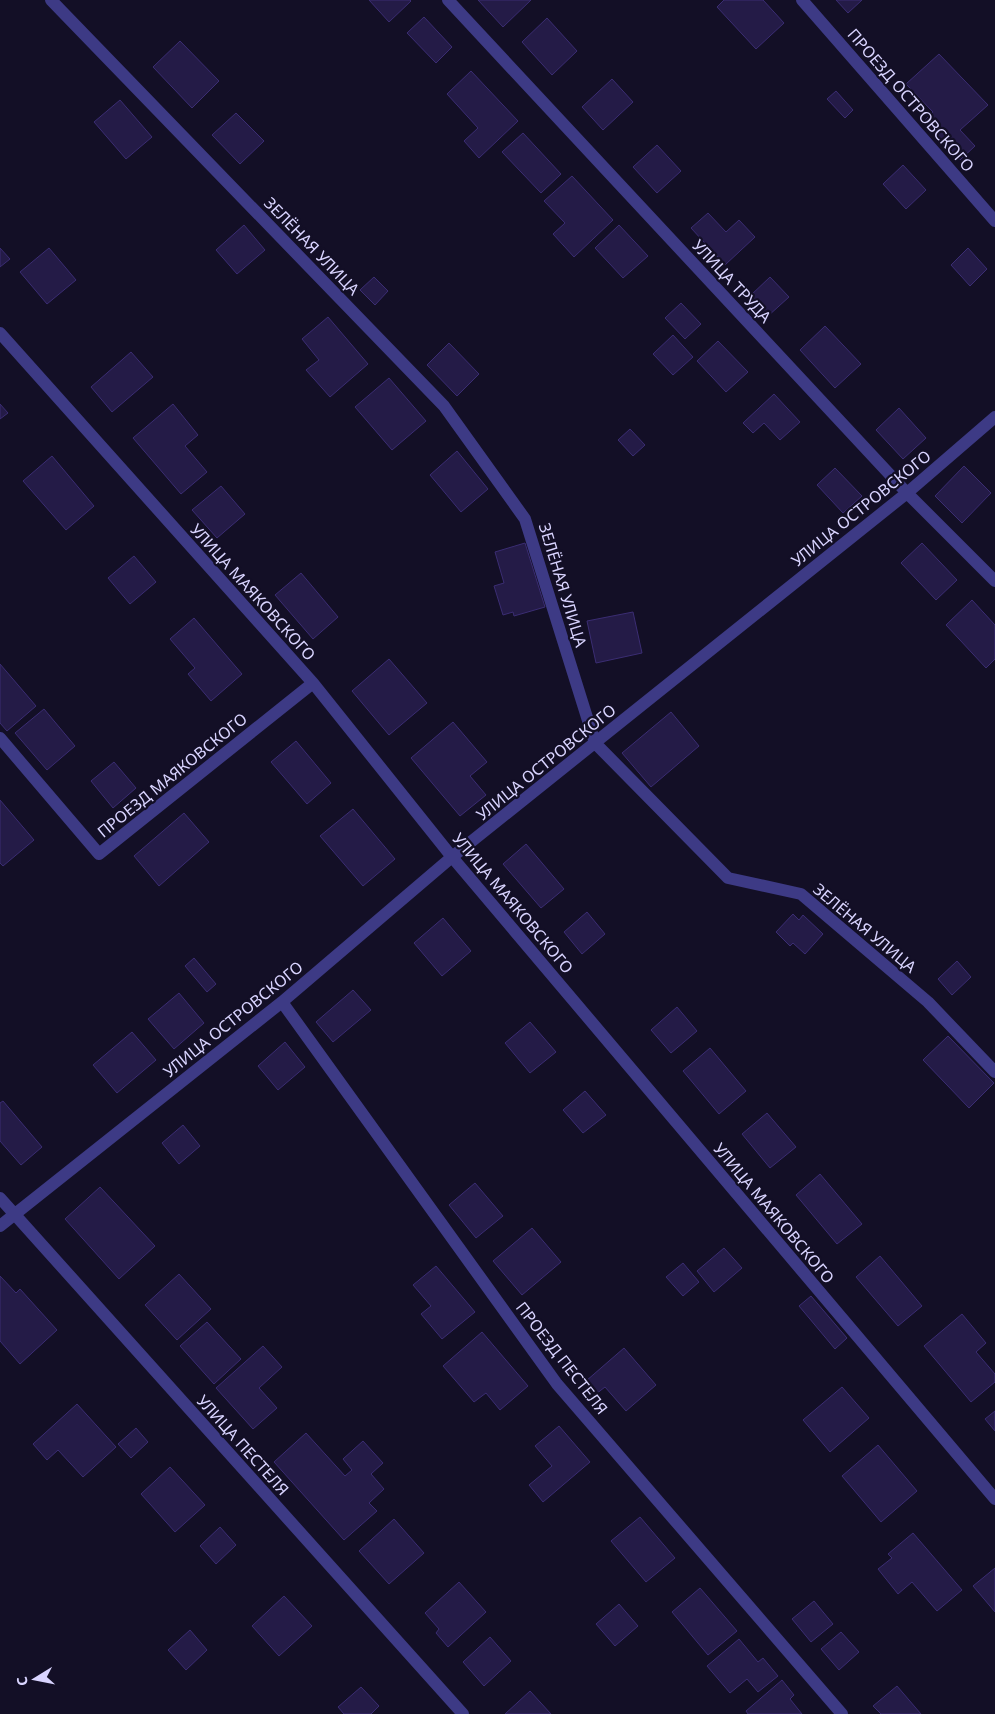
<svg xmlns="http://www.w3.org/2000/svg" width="995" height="1714" viewBox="0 0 995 1714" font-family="'Noto Sans',sans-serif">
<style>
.building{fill:#241b47;stroke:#3b2d73}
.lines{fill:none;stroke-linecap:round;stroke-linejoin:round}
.minor{stroke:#3d3a85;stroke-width:12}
.labels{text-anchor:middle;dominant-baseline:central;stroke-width:4.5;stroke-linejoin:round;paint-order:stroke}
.street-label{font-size:16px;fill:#d9d4ff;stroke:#130f26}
</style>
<rect width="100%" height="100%" fill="#130f26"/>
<!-- building -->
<path class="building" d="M369,0H410L411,1L389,22Z
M478,0H531L503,27Z
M724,0H763L784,23L756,49L717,7Z
M836,0H862L848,13Z
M424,17L452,47L436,63L407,33Z
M547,18L577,51L552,75L522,42Z
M180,41L219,81L192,108L153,67Z
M939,54L988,105L960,130L975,146L960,160L924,121L933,112L906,84Z
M471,71L518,121L479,158L464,141L478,128L447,94Z
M612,79L633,102L603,130L582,107Z
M836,91L853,110L845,118L827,99Z
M120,100L152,137L126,159L94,122Z
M236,113L264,141L240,164L212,135Z
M523,133L561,174L541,193L502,152Z
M657,145L681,171L657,193L633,167Z
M903,165L926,190L906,209L883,184Z
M572,176L613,220L574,257L553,234L565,223L544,201Z
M708,213L726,232L739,220L755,237L725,265L691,228Z
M244,225L265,250L237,274L216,250Z
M619,225L648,256L623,278L595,248Z
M0,248L10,259L0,267Z
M49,248L76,280L47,304L20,272Z
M968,248L987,269L970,286L951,265Z
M374,277L388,291L375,305L360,290Z
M770,277L789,297L768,316L750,296Z
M681,303L701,324L685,339L665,318Z
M328,317L368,364L330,397L306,370L319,360L302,339Z
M825,326L861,364L835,388L800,350Z
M673,335L693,357L673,375L653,354Z
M718,341L748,372L726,392L697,361Z
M449,343L479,374L457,396L427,365Z
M131,352L153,377L112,412L91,387Z
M389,378L426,421L392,450L355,407Z
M774,394L800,422L780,440L764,423L753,433L743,423Z
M0,404L8,413L0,419Z
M173,404L198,435L185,446L207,472L181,494L133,438Z
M899,408L926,438L903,459L876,430Z
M630,429L645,445L633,456L618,440Z
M457,451L488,489L461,512L430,475Z
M52,456L94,506L66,530L23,481Z
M964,466L991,493L962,523L935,496Z
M835,468L862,496L843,513L817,485Z
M221,486L245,514L217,538L192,510Z
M525,543L545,607L514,616L513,612L503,615L494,586L504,583L495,552Z
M922,543L957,580L936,600L901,563Z
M134,556L156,582L130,604L108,578Z
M301,573L338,617L313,639L275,595Z
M972,600L995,625V659L986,668L946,625Z
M633,612L642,653L596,663L587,621Z
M194,618L242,674L211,701L188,674L195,668L170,639Z
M389,659L427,703L389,735L352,691Z
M0,664L36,706L7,731L0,723Z
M44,709L75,746L47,770L15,733Z
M671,712L699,746L651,787L622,753Z
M453,722L487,762L470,776L486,795L460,816L411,758Z
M296,741L331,783L307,804L271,762Z
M114,762L136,788L113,808L91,781Z
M0,800L34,840L3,866L0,863Z
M353,809L395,859L363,886L320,836Z
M184,813L209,842L159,886L134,856Z
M526,844L564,889L541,908L503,864Z
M587,912L605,934L582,954L564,932Z
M793,914L799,920L803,915L823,934L805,954L793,943L790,946L776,932Z
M443,918L471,951L442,976L414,943Z
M194,958L216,984L207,992L185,966Z
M957,961L971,977L952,995L938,979Z
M353,990L371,1010L333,1042L316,1022Z
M179,993L204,1023L174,1049L148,1019Z
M677,1007L697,1031L671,1053L651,1030Z
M530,1022L556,1052L530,1073L505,1043Z
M132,1032L156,1060L117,1093L93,1065Z
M948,1036L994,1083L969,1108L923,1060Z
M285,1042L305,1067L278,1090L258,1066Z
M710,1048L746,1091L719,1114L683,1071Z
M585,1091L606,1115L583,1133L563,1110Z
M3,1101L42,1147L21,1165L0,1141V1103Z
M767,1113L796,1147L770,1168L742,1134Z
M183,1125L200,1146L179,1164L162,1143Z
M820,1174L862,1224L837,1244L796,1195Z
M475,1183L503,1216L476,1238L449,1205Z
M100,1187L155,1246L119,1279L65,1219Z
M532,1228L561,1262L522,1295L493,1261Z
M724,1248L742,1268L714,1292L697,1271Z
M880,1256L922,1306L898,1326L856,1277Z
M683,1263L699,1282L683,1296L666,1277Z
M436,1266L475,1312L442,1339L421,1314L431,1306L413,1285Z
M179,1274L211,1309L177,1340L145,1305Z
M0,1276L16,1293L20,1289L57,1330L20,1364L0,1341Z
M811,1296L847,1338L835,1349L799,1306Z
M962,1314L986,1343L976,1352L995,1374V1382L971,1402L924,1346Z
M207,1322L241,1359L214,1384L180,1346Z
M482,1332L528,1386L500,1410L486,1393L474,1402L443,1366Z
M263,1346L282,1367L259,1388L277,1408L253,1429L216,1388Z
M624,1348L656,1385L626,1411L605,1387L596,1394L586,1381Z
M842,1387L869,1418L830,1452L803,1420Z
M77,1404L116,1447L83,1477L58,1450L47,1460L33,1444Z
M995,1411V1431L985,1419Z
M559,1426L590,1462L543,1502L529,1485L552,1466L535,1446Z
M136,1428L148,1442L131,1458L118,1444Z
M306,1433L345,1476L352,1470L343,1459L363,1441L383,1463L371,1474L384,1489L369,1503L377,1511L344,1540L274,1462Z
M878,1445L917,1491L881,1522L842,1476Z
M170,1467L205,1505L175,1532L141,1494Z
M640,1517L675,1558L646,1582L611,1541Z
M394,1519L424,1553L389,1584L359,1551Z
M220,1527L236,1545L216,1564L200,1546Z
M913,1533L962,1590L937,1611L912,1582L898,1594L878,1569L892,1558L888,1554Z
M995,1568V1612L973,1586Z
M459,1582L486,1612L448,1647L436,1633L439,1629L425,1613Z
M700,1588L737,1631L708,1655L672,1612Z
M284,1596L312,1626L279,1656L252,1626Z
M814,1601L833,1624L811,1642L792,1619Z
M619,1604L638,1626L615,1646L596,1624Z
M190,1630L207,1650L186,1670L168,1650Z
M841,1632L859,1652L839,1670L821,1649Z
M490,1637L511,1661L484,1686L463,1662Z
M739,1639L758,1662L763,1658L778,1676L758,1692L747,1679L730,1693L707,1666Z
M782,1680L794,1695L790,1699L802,1714H748L746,1711Z
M897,1686L921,1714H881L873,1706Z
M361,1687L379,1706L371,1714H344L338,1707Z
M530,1691L551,1714H505Z"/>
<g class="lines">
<!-- minor -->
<path class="minor" d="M51,0L444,406L525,519L595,743L728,878L801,894L928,1002L995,1072
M448,0L907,493L995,581
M802,0L995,221
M0,333L313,683L452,857L995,1499
M0,738L99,854L313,683
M282,1002L557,1384L842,1714
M0,1198L463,1714
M0,1226L282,1002L452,857L907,493L995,417"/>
</g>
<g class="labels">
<!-- street labels -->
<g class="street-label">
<text transform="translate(911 100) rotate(49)">ПРОЕЗД ОСТРОВСКОГО</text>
<text transform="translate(312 246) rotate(46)">ЗЕЛЁНАЯ УЛИЦА</text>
<text transform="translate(732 281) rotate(47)">УЛИЦА ТРУДА</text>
<text transform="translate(861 508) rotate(-39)">УЛИЦА ОСТРОВСКОГО</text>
<text transform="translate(563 585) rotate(73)">ЗЕЛЁНАЯ УЛИЦА</text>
<text transform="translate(253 592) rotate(48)">УЛИЦА МАЯКОВСКОГО</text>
<text transform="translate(546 762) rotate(-39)">УЛИЦА ОСТРОВСКОГО</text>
<text transform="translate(172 775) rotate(-39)">ПРОЕЗД МАЯКОВСКОГО</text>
<text transform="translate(513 903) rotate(50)">УЛИЦА МАЯКОВСКОГО</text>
<text transform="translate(865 928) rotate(40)">ЗЕЛЁНАЯ УЛИЦА</text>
<text transform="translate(233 1019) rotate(-39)">УЛИЦА ОСТРОВСКОГО</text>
<text transform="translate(774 1213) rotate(50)">УЛИЦА МАЯКОВСКОГО</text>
<text transform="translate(562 1358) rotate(52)">ПРОЕЗД ПЕСТЕЛЯ</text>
<text transform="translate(243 1445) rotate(48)">УЛИЦА ПЕСТЕЛЯ</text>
</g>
</g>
<!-- north arrow -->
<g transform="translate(35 1679) rotate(260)" stroke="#130f26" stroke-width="4" paint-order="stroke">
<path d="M0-4L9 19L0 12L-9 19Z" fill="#d9d4ff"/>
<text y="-8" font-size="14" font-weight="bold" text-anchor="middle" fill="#d9d4ff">С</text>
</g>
</svg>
